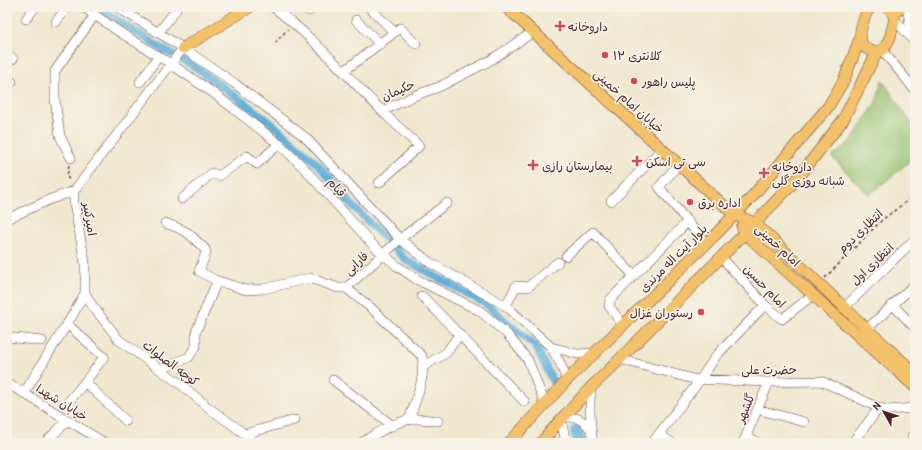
<svg xmlns="http://www.w3.org/2000/svg" width="922" height="450" viewBox="0 0 922 450" font-family="'Patrick Hand','Playpen Sans Arabic',sans-serif">
<style>
.green{fill:#96c371;stroke:#70714e}
.lines{fill:none;stroke-linecap:round;stroke-linejoin:round}
.canal{stroke:#61b0db;stroke-width:8}
.river{stroke:#61b0db;stroke-width:14}
.minor-casing{stroke:#633d44;stroke-width:10}
.major-casing{stroke:#633d44;stroke-width:12}
.path{stroke:#633d44;stroke-width:1.5;stroke-dasharray:3 3;stroke-linecap:butt}
.minor{stroke:#fff;stroke-width:9}
.major{stroke:#f3c26a;stroke-width:11}
.poi-dot{fill:#d1495b;stroke:#f7f3e8;stroke-width:1.5}
.labels{text-anchor:middle;dominant-baseline:central;stroke-width:3.5;stroke-linejoin:round;paint-order:stroke}
.poi-label{font-size:12px;fill:#4a1f2b;stroke:#f7f3e8;text-anchor:start}
.street-label{font-size:12px;fill:#4a1f2b;stroke:#f7f3e8}
</style>
<rect width="100%" height="100%" fill="#f7f3e8"/>
<filter id="ink" filterUnits="userSpaceOnUse"><feTurbulence type="fractalNoise" baseFrequency=".025" numOctaves="2"/><feDisplacementMap in="SourceGraphic" scale="8" xChannelSelector="R" yChannelSelector="G"/><feConvolveMatrix kernelMatrix="1 2 1 2 8 2 1 2 1" color-interpolation-filters="sRGB"/></filter>
<filter id="wash" filterUnits="userSpaceOnUse"><feTurbulence type="fractalNoise" baseFrequency=".012" numOctaves="4" result="noise"/><feDisplacementMap in="SourceGraphic" scale="16" xChannelSelector="R" yChannelSelector="G"/><feGaussianBlur stdDeviation="0.9" result="paint"/><feColorMatrix in="noise" values="0 0 0 0 0 0 0 0 0 0 0 0 0 0 0 0 0 1.4 0 .05"/><feComposite in="paint" operator="in"/></filter>
<g filter="url(#wash)">
<rect width="100%" height="100%" fill="#f0e8cf"/>
<!-- green -->
<path class="green" d="M882,80L915,129V157L869,195L832,157L852,140L876,102Z"/>
<g class="lines">
<!-- canal -->
<path class="canal" d="M97,7L161,48L197,68L270,122L319,165L348,201L406,260L486,304L536,347L553,382"/>
<!-- river -->
<path class="river" d="M577,431L580,443"/>
</g>
</g>
<g filter="url(#ink)">
<g class="lines">
<defs>
<path id="minor" d="M83,7L121,33L171,64L212,92L279,144L303,167L373,245L397,266L416,279L480,311L507,334L528,360L545,404
M117,7L183,48L234,83L305,137L400,239L429,262L506,306L551,347L560,363L567,380
M273,7C313,37 346,75 381,110C393,122 406,134 419,146L379,183
M305,7L309,11
M369,7L394,32
M907,7L913,41
M26,19L35,7
M356,20L380,44
M895,20L914,41
M56,22L67,7
M158,33L176,10
M882,50L915,90
M7,54L13,59
M344,71L400,28L416,44
M7,78L12,82
M140,82L158,57
M382,111L416,95L439,87L491,60L533,32
M71,158L60,136L55,99V71L95,15
M679,164L659,187L706,244
M182,199L212,173L219,176L247,156L257,164L279,144
M611,201L662,149
M7,219L51,199L74,191
M165,223L176,227L188,233L205,249L206,253L199,271L215,280L246,290L263,289L310,278L338,288H346L370,307L422,356C426,377 416,399 409,420
M566,256L593,232L634,276
M721,257L765,305L782,319L813,295
M346,288L400,239L447,203
M85,293L92,305L119,340L179,383L209,408L241,431L254,443
M422,296L525,402
M893,305L915,328
M506,306L516,286L528,287L558,262
M845,307L915,239
M67,324L104,357L85,382L126,421
M623,325L609,306L610,300L688,221
M867,329L915,284
M7,337L42,341
M551,347L578,354L595,353
M619,359L693,379L769,382L821,381L854,396L879,408L888,410L915,408
M422,367L446,353L459,335
M161,369L189,357L196,346V332L217,281
M333,380L393,426
M7,383L105,443
M591,387C589,406 590,424 593,443
M24,393L72,316L85,293V263L74,203V191L183,48
M69,401L85,382
M757,409L804,422
M563,417C577,417 580,418 590,428
M561,419L566,443
M915,432L912,436L915,440
M244,434L295,420
M659,434L672,443
M746,436L758,443
M45,443L68,420
M361,443C376,434 398,419 416,419C423,419 431,420 438,421
M652,443L700,380L716,356L765,305
M743,443L769,382
M852,443L879,408"/>
<path id="major" d="M506,7L719,201L735,215L755,223L867,329L915,373
M871,7C864,14 857,35 862,44C864,47 867,49 869,50C883,58 890,40 892,30C895,20 896,15 888,7
M893,14L902,7
M183,48L250,7
M742,227L745,233L762,249L915,387
M509,443L567,380L713,237L750,199L828,107L844,80L860,38
M541,443L563,417L572,408L591,387L608,371L755,223L798,178L843,120L877,52"/>
</defs>
<!-- minor casing -->
<use href="#minor" class="minor-casing"/>
<!-- major casing -->
<use href="#major" class="major-casing"/>
<!-- path -->
<path class="path" d="M275,43L288,29
M69,165L67,176L70,182
M825,278L882,220L915,195"/>
<!-- minor -->
<use href="#minor" class="minor"/>
<!-- major -->
<use href="#major" class="major"/>
</g>
</g>
<!-- markers -->
<g class="poi-dot">
<path d="M558 20h4v4h4v4h-4v4h-4v-4h-4v-4h4z"/>
<circle cx="605" cy="55" r="4"/>
<circle cx="634" cy="81" r="4"/>
<path d="M635 155h4v4h4v4h-4v4h-4v-4h-4v-4h4z"/>
<path d="M531 159h4v4h4v4h-4v4h-4v-4h-4v-4h4z"/>
<path d="M762 167h4v4h4v4h-4v4h-4v-4h-4v-4h4z"/>
<circle cx="690" cy="202" r="4"/>
<circle cx="701" cy="312" r="4"/>
</g>
<g class="labels">
<!-- poi labels -->
<g class="poi-label">
<text x="568" y="26">داروخانه</text>
<text x="613" y="55">کلانتری ۱۲</text>
<text x="642" y="81">پلیس راهور</text>
<text x="646" y="161">سی تی اسکن</text>
<text x="542" y="165">بیمارستان رازی</text>
<text x="772" y="166">داروخانه<tspan x="772" dy="14">شبانه روزی گلی</tspan></text>
<text x="698" y="202">اداره برق</text>
<text x="693" y="312" text-anchor="end">رستوران غزال</text>
</g>
<!-- street labels -->
<g class="street-label">
<text transform="translate(398 90) rotate(-23)">حکیمان</text>
<text transform="translate(629 101) rotate(42)">خیابان امام خمینی</text>
<text transform="translate(337 187) rotate(49)">قیام</text>
<text transform="translate(90 219) rotate(81)">امیرکبیر</text>
<text transform="translate(860 231) rotate(-44)">انتظاری دوم</text>
<text transform="translate(778 245) rotate(43)">امام خمینی</text>
<text transform="translate(673 258) rotate(-45)">بلوار آیت اله مرندی</text>
<text transform="translate(356 263) rotate(-43)">فارابی</text>
<text transform="translate(872 264) rotate(-44)">انتظاری اول</text>
<text transform="translate(765 286) rotate(46)">امام حسین</text>
<text transform="translate(171 363) rotate(37)">کوچه الصلوات</text>
<text x="769" y="369">حضرت علی</text>
<text transform="translate(62 402) rotate(32)">خیابان شهدا</text>
<text transform="translate(745 408) rotate(-67)">گلشهر</text>
</g>
</g>
<!-- margin -->
<rect width="922" height="450" fill="none" stroke="#f7f3e8" stroke-width="24"/>
<!-- north arrow -->
<g transform="translate(884 412) rotate(309)" stroke="#f7f3e8" stroke-width="3" paint-order="stroke">
<path d="M0-3L7 15L0 10L-7 15Z" fill="#4a1f2b"/>
<text y="-6" font-size="11" font-weight="bold" text-anchor="middle" fill="#4a1f2b">N</text>
</g>
</svg>
